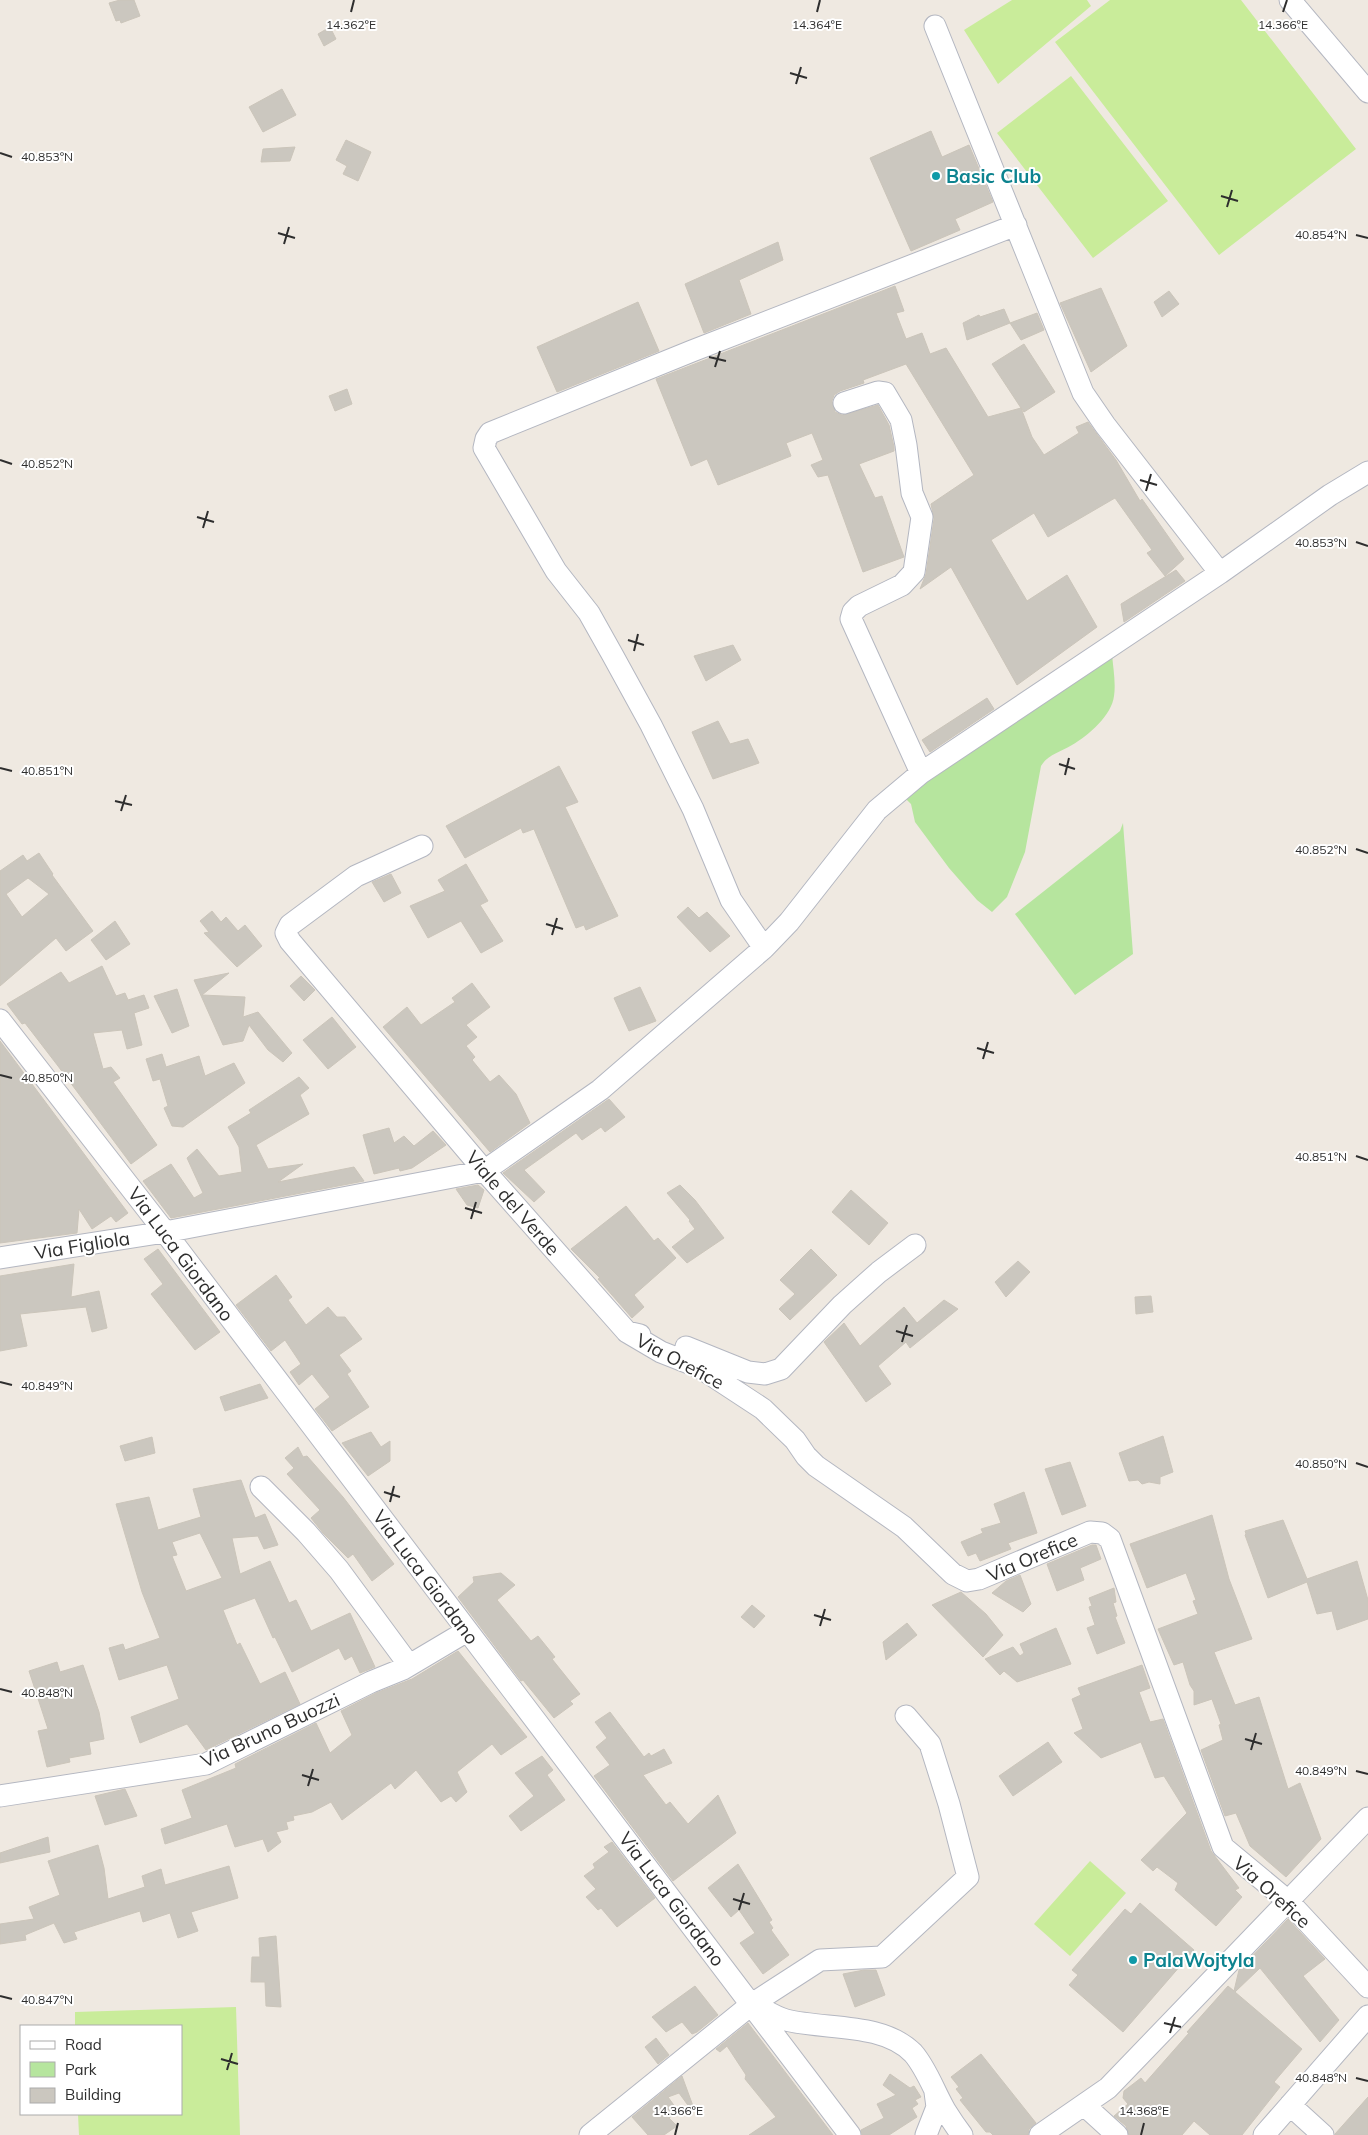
<svg xmlns="http://www.w3.org/2000/svg" width="1368" height="2135" viewBox="0 0 1368 2135" font-family="Mulish,sans-serif">
<style>
.green{fill:#b6e59e}
.pitch{fill:#c9ec9a}
.building{fill:#cbc7bf;stroke:#cbc5ba;fill-rule:evenodd}
.lines{fill:none;stroke-linecap:round;stroke-linejoin:round}
.minor-casing{stroke:#b4b7c1;stroke-width:23}
.minor{stroke:#fff;stroke-width:21}
.ticks{fill:none;stroke:#2e2e2e;stroke-width:2}
.culture-dot{fill:#0f9aa8;stroke:#fff;stroke-width:2}
.labels{text-anchor:middle;dominant-baseline:central;stroke-width:4;stroke-linejoin:round;paint-order:stroke}
.culture-label{font-size:19px;font-weight:bold;fill:#0d838f;stroke:#fff;text-anchor:start}
.street-label{font-size:19px;fill:#2e2e2e;stroke:#fff}
.ticks-label{font-size:12px;text-anchor:middle;fill:#2e2e2e;stroke:#fff;stroke-width:4;stroke-linejoin:round;paint-order:stroke}
</style>
<rect width="100%" height="100%" fill="#efe9e1"/>
<!-- green -->
<path class="green" d="M1112,654C1113,667 1116,683 1114,696C1112,715 1088,736 1072,745C1061,752 1048,754 1041,766L1025,852L1007,897L992,912L977,900L949,868L915,822L911,804L905,798L966,753Z
M1123,823L1133,954L1075,995L1015,914L1120,831Z"/>
<!-- pitch -->
<path class="pitch" d="M1012,0H1087L1091,6L998,84L964,30Z
M1110,0H1241L1356,149L1219,255L1055,42Z
M1071,76L1168,201L1093,258L997,133Z
M1090,1861L1126,1893L1070,1956L1034,1924Z
M236,2007L240,2135H79L78,2114H181V2026H75V2012Z"/>
<!-- building -->
<path class="building" d="M120,0H134L140,16L121,23L120,20L116,21L109,3Z
M330,27L336,39L324,46L318,34Z
M282,89L296,115L263,132L249,107Z
M931,131L942,157L969,145L993,202L955,219L960,230L911,251L870,158Z
M346,140L371,152L358,181L343,174L347,166L336,160Z
M295,147L290,161L261,162L263,149Z
M778,242L783,260L739,280L751,314L704,333L685,284Z
M895,286L904,311L896,313L906,339L922,333L930,354L946,348L988,417L1021,408L992,364L1024,344L1055,392L1024,412L1021,408L1032,437L1044,455L1079,433L1076,427L1088,422L1116,460L1140,501L1142,499L1184,559L1165,576L1147,553L1152,550L1115,498L1048,537L1034,513L991,540L1027,601L1067,575L1097,627L1017,685L951,567L920,589L926,574L934,519L931,504L974,475L906,364L863,380L864,383L840,391L834,395L832,401L835,412L842,415L878,405L889,425L894,447V451L859,464L875,498L882,496L904,557L863,572L828,475L818,477L811,465L823,460L812,433L786,443L791,456L718,485L707,459L691,466L656,379Z
M1101,288L1127,346L1091,372L1060,303Z
M1169,291L1179,304L1162,317L1154,302Z
M638,302L659,351L557,392L537,347Z
M1004,309L1010,323L967,340L963,323L979,315L980,317Z
M1037,313L1044,330L1021,340L1010,323Z
M347,389L352,404L335,411L329,396Z
M1176,570L1185,581L1124,622L1121,604Z
M733,645L741,660L706,681L694,656Z
M987,698L994,709L930,752L922,740Z
M718,721L730,744L748,739L759,763L713,779L692,732Z
M559,766L578,802L565,807L618,916L586,930L584,925L576,928L534,829L523,833L521,828L465,858L446,826Z
M39,853L53,874L52,875L93,931L66,951L56,938L0,986V871L23,855L27,861ZM28,878L49,894L22,917L6,894Z
M466,864L488,901L480,905L503,941L481,953L461,921L428,938L410,906L445,891L438,880Z
M391,874L401,893L384,902L372,882Z
M688,907L699,918L707,912L730,936L710,952L677,917Z
M212,911L221,922L226,917L238,931L245,925L262,946L237,967L204,933L209,932L200,921Z
M115,921L130,944L106,960L91,940Z
M102,966L116,996L125,993L128,1000L144,995L149,1008L134,1013L142,1045L127,1049L122,1030L93,1033L103,1069L111,1067L120,1078L113,1082L157,1145L131,1164L58,1066L25,1023L22,1024L7,1004L61,972L69,983Z
M229,973L202,995L245,997L243,1017L258,1012L292,1053L283,1062L268,1050L249,1025L243,1041L223,1045L194,980Z
M301,976L315,990L304,1001L290,986Z
M472,983L490,1007L466,1025L477,1037L466,1046L475,1057L472,1060L490,1082L499,1075L516,1094L530,1123L490,1152L383,1027L407,1007L421,1025L455,1002L452,998Z
M640,987L656,1021L629,1031L614,998Z
M177,989L189,1026L172,1033L154,996Z
M332,1017L356,1047L328,1069L303,1040Z
M0,1041L128,1213L116,1222L111,1216L92,1229L79,1209L77,1233L0,1243Z
M162,1054L166,1067L199,1056L205,1076L234,1063L245,1083L183,1127L172,1126L164,1108L168,1106L160,1079L153,1081L146,1059Z
M299,1077L309,1088L300,1095L309,1114L256,1145L268,1169L303,1164L278,1182L354,1167L364,1181L171,1218L143,1181L171,1164L194,1198L203,1193L187,1158L197,1149L219,1176L242,1172L239,1147L228,1127L251,1113L249,1110Z
M609,1099L625,1117L605,1132L601,1127L582,1140L576,1133L524,1170L545,1192L534,1202L503,1173Z
M389,1128L394,1143L404,1136L414,1146L433,1131L446,1145L412,1168L400,1171L399,1168L374,1174L363,1135Z
M478,1185L484,1190L478,1208L467,1205L456,1189Z
M680,1185L695,1200L724,1238L687,1263L672,1247L695,1229L689,1221L690,1220L667,1193Z
M851,1190L888,1223L869,1245L832,1212Z
M626,1206L654,1241L658,1238L676,1258L634,1295L644,1307L632,1318L598,1279L600,1278L571,1249Z
M158,1249L220,1332L195,1350L151,1294L163,1284L144,1259Z
M811,1249L837,1275L790,1320L779,1309L795,1294L780,1280Z
M1018,1261L1030,1272L1006,1297L995,1282Z
M74,1264L71,1297L99,1291L107,1328L92,1332L86,1307L20,1314L27,1346L0,1351V1276Z
M276,1275L292,1297L288,1300L306,1325L328,1307L337,1317H345L362,1339L339,1355L351,1371L347,1374L369,1407L332,1431L315,1409L330,1397L312,1374L299,1385L290,1372L301,1364L285,1340L271,1351L236,1305Z
M1151,1296L1153,1312L1136,1314L1135,1297Z
M944,1300L958,1309L910,1348L906,1342L878,1366L891,1384L866,1402L824,1342L844,1323L860,1346L904,1307L917,1323Z
M260,1384L268,1398L225,1411L220,1397Z
M371,1432L381,1447L390,1441V1461L368,1476L342,1443Z
M1163,1436L1173,1472L1160,1477V1484L1149,1482L1142,1484L1138,1480L1129,1481L1119,1453Z
M152,1437L155,1453L125,1461L120,1446Z
M298,1447L303,1457L307,1456L343,1497L394,1564L372,1581L353,1554L348,1558L323,1533L311,1518L320,1510L287,1474L294,1468L285,1458Z
M1070,1462L1086,1506L1062,1515L1045,1469Z
M241,1480L255,1518L265,1514L278,1545L264,1549L258,1536L232,1538L240,1574L270,1561L289,1603L296,1600L311,1631L350,1613L375,1667L360,1673L352,1656L345,1660L339,1648L292,1672L275,1637L273,1638L255,1598L223,1610L237,1645L240,1643L260,1684L285,1672L300,1704L206,1750L187,1724L140,1743L131,1717L179,1699L167,1665L119,1680L109,1648L123,1644L125,1650L160,1638L142,1592L116,1504L149,1497L158,1530L201,1517L193,1489ZM200,1533L222,1578L186,1591L172,1556L177,1555L172,1542Z
M1024,1492L1037,1533L1008,1543L1011,1549L980,1561L976,1553L968,1556L961,1542L983,1533L981,1529L1001,1523L994,1504Z
M1212,1515L1229,1579L1252,1639L1214,1652L1235,1705L1259,1697L1288,1789L1300,1783L1321,1839L1286,1877L1250,1846L1236,1813L1225,1816L1201,1750L1223,1740L1219,1725L1221,1724L1212,1699L1194,1705V1691L1190,1685L1183,1662L1174,1665L1158,1629L1198,1614L1193,1601L1196,1600L1186,1573L1147,1588L1130,1544Z
M1283,1520L1307,1579L1357,1561L1368,1600V1619L1337,1630L1332,1611L1317,1614L1307,1582L1268,1598L1245,1535L1246,1534L1245,1531Z
M1092,1545H1096L1101,1559L1080,1568L1084,1580L1057,1591L1047,1564Z
M501,1573L515,1585L497,1600L531,1641L538,1636L555,1657L552,1659L580,1694L570,1701L573,1704L554,1718L523,1680L521,1681L458,1597L474,1582L473,1577Z
M1020,1575L1031,1604L1023,1612L992,1593L1006,1581Z
M1114,1588L1116,1602L1113,1603L1117,1616L1115,1617L1125,1643L1097,1654L1087,1628L1095,1625L1089,1607L1092,1606L1089,1598Z
M961,1592L986,1614L1003,1635L983,1657L932,1605Z
M752,1605L765,1616L754,1628L741,1617Z
M907,1623L917,1635L886,1660L883,1642Z
M1056,1628L1071,1664L1017,1682L1004,1671L1000,1675L985,1659L1013,1647L1020,1656L1024,1653L1020,1644Z
M458,1651L527,1737L501,1755L492,1744L457,1772L467,1792L456,1802L451,1796L441,1802L416,1770L395,1789L391,1783L342,1820L331,1802L312,1812L293,1816L294,1820L286,1822L288,1829L276,1832L281,1842L268,1852L263,1839L235,1847L227,1824L165,1844L161,1829L192,1818L182,1790L236,1768L235,1764L316,1723L330,1753L352,1735L341,1711L376,1693L412,1679Z
M57,1662L60,1672L83,1665L99,1712L104,1739L89,1742L91,1754L69,1758L70,1762L47,1767L38,1731L48,1729L29,1671Z
M1142,1665L1150,1688L1139,1692L1150,1722L1163,1719L1211,1851L1239,1888L1235,1890L1242,1897L1216,1926L1175,1890L1178,1883L1157,1867L1153,1871L1141,1860L1187,1813L1164,1776L1155,1778L1141,1742L1101,1758L1074,1733L1083,1729L1072,1699L1081,1695L1078,1688Z
M610,1712L644,1757L649,1753L651,1756L664,1749L672,1763L643,1775L666,1805L670,1802L688,1824L718,1795L736,1833L673,1881L594,1776L610,1765L596,1747L607,1738L595,1722Z
M1048,1742L1062,1762L1013,1796L999,1776Z
M542,1756L553,1770L547,1775L565,1800L521,1831L509,1816L534,1796L515,1773Z
M125,1789L137,1816L105,1825L95,1796Z
M48,1837L50,1852L0,1863V1853Z
M612,1842L655,1898L617,1927L601,1908L598,1910L586,1897L596,1889L584,1876L595,1868L593,1864L609,1852L604,1847Z
M98,1845L104,1868L108,1899L145,1887L142,1876L161,1869L165,1885L229,1866L238,1898L191,1912L198,1931L178,1938L170,1913L143,1922L140,1911L74,1932L77,1939L64,1943L54,1923L25,1935L26,1940L0,1944V1924L34,1919L29,1907L60,1895L48,1861Z
M738,1864L772,1920L769,1922L773,1928L771,1930L789,1955L763,1974L740,1943L755,1933L739,1910L731,1917L708,1888Z
M1140,1903L1194,1950L1123,2032L1069,1985L1078,1975L1072,1970L1125,1909L1131,1914Z
M1288,1919L1325,1959L1303,1976L1339,2020L1320,2042L1260,1968L1235,1992L1302,2049L1274,2082L1280,2087L1242,2135H1210L1194,2121L1182,2135H1129L1126,2126L1114,2116L1128,2104L1123,2098L1124,2091L1141,2078L1145,2083L1189,2033L1187,2032L1228,1986L1234,1991L1239,1970Z
M276,1936L281,2007L266,2006L265,1982H251L252,1957H260L259,1938Z
M864,1970H876L885,1995L855,2007L843,1974Z
M695,1986L718,2015L697,2032L692,2034L682,2022L666,2032L652,2017Z
M748,2023L833,2135H749L776,2117L745,2079L746,2075L727,2046L720,2052L716,2049Z
M656,2038L669,2055L658,2064L645,2047Z
M981,2054L1036,2123L1029,2129L1028,2135H993L990,2132H986L960,2100L963,2098L956,2089L959,2087L951,2077Z
M890,2074L910,2088L914,2086L921,2097L915,2100L918,2104L912,2108L917,2117L889,2135H862L861,2130L884,2118L877,2104L896,2095L883,2085Z
M682,2076L693,2106L690,2108L679,2093L668,2097L678,2111L669,2118L677,2126L664,2135H648L632,2117Z
M1368,2097V2135H1335V2134Z"/>
<g class="lines">
<defs>
<path id="minor" d="M1290,0L1368,92
M935,26L1083,393L1105,425L1220,573
M844,403L878,392L885,393L901,420L906,445L912,493L922,517L914,572L902,585L859,606L853,612L851,619L921,773
M422,846L356,876L290,925L286,933L290,941L482,1168L627,1332L640,1335
M764,948L731,900L693,809L651,725L612,654L589,613L556,571L484,448L486,439L490,433L692,351L1016,225
M0,1020L165,1232L850,2135
M0,1258L165,1232L484,1171L600,1090L764,948L789,922L877,810L921,773L1220,573L1330,495L1368,472
M627,1332L661,1352L699,1367L763,1409L795,1440L806,1456L816,1466L904,1527L953,1574L967,1581L979,1579L1090,1532L1102,1533L1110,1539L1223,1847L1288,1901L1368,1987
M686,1347L748,1372L765,1374L781,1369L842,1305L879,1272L915,1245
M261,1487L306,1532L339,1570L409,1665
M0,1796L206,1764L371,1682L403,1669L467,1631
M755,2005C765,2010 775,2017 786,2020C826,2030 882,2022 913,2053C927,2069 934,2091 945,2110C950,2118 956,2127 962,2135
M1084,2105L1117,2135
M1290,2105L1323,2135
M590,2135L752,2004L820,1960L882,1957L968,1877L949,1804L930,1744L906,1716
M926,2135L937,2107L935,2092
M1040,2135L1108,2088L1368,1818
M1264,2135L1368,2016"/>
</defs>
<!-- minor casing -->
<use href="#minor" class="minor-casing"/>
<!-- minor -->
<use href="#minor" class="minor"/>
</g>
<!-- ticks -->
<path class="ticks" d="M351,12L354,0M817,12L820,0M1283,12L1287,0M790,73L807,78M796,84L801,67M0,153L12,157M1221,196L1238,201M1227,207L1232,190M278,233L295,238M1356,235L1368,238M284,244L289,227M709,357L726,361M715,367L720,351M0,460L12,464M1140,480L1157,485M1146,491L1151,474M197,517L214,522M203,528L208,511M1356,542L1368,546M628,640L644,645M634,651L638,634M1059,764L1075,769M0,768L12,771M1065,775L1069,758M115,801L132,805M121,811L126,795M1356,849L1368,853M546,924L563,929M552,935L557,918M977,1048L994,1053M983,1059L988,1042M0,1075L12,1078M1356,1156L1368,1160M465,1208L482,1213M471,1219L476,1202M896,1331L913,1336M902,1342L907,1325M0,1382L12,1385M1356,1463L1368,1467M384,1492L400,1497M390,1502L394,1486M814,1615L831,1620M820,1626L825,1609M0,1689L12,1692M1245,1739L1262,1744M1251,1750L1256,1733M1356,1771L1368,1774M302,1775L319,1780M308,1786L313,1769M733,1899L750,1904M739,1910L744,1893M0,1996L12,1999M1164,2023L1181,2027M1170,2033L1175,2017M221,2059L238,2064M227,2070L232,2053M1356,2078L1368,2081M675,2135L678,2123M1141,2135L1144,2123"/>
<!-- markers -->
<g class="culture-dot">
<circle cx="936" cy="176" r="5"/>
<circle cx="1133" cy="1960" r="5"/>
</g>
<g class="labels">
<!-- culture labels -->
<g class="culture-label">
<text x="946" y="176">Basic Club</text>
<text x="1143" y="1960">PalaWojtyla</text>
</g>
<!-- street labels -->
<g class="street-label">
<text transform="translate(513 1203) rotate(49)">Viale del Verde</text>
<text transform="translate(82 1245) rotate(-9)">Via Figliola</text>
<text transform="translate(181 1254) rotate(53)">Via Luca Giordano</text>
<text transform="translate(680 1361) rotate(28)">Via Orefice</text>
<text transform="translate(1032 1557) rotate(-23)">Via Orefice</text>
<text transform="translate(426 1577) rotate(53)">Via Luca Giordano</text>
<text transform="translate(270 1730) rotate(-25)">Via Bruno Buozzi</text>
<text transform="translate(1272 1892) rotate(42)">Via Orefice</text>
<text transform="translate(672 1899) rotate(53)">Via Luca Giordano</text>
</g>
</g>
<g class="ticks-label">
<text x="351" y="29">14.362°E</text>
<text x="817" y="29">14.364°E</text>
<text x="1283" y="29">14.366°E</text>
<text x="47" y="161">40.853°N</text>
<text x="1321" y="239">40.854°N</text>
<text x="47" y="468">40.852°N</text>
<text x="1321" y="547">40.853°N</text>
<text x="47" y="775">40.851°N</text>
<text x="1321" y="854">40.852°N</text>
<text x="47" y="1082">40.850°N</text>
<text x="1321" y="1161">40.851°N</text>
<text x="47" y="1390">40.849°N</text>
<text x="1321" y="1468">40.850°N</text>
<text x="47" y="1697">40.848°N</text>
<text x="1321" y="1775">40.849°N</text>
<text x="47" y="2004">40.847°N</text>
<text x="1321" y="2082">40.848°N</text>
<text x="678" y="2115">14.366°E</text>
<text x="1144" y="2115">14.368°E</text>
</g>
<!-- legend -->
<rect x="20" y="2025" width="162" height="90" fill="#ffffff" stroke="#ababab"/>
<rect x="30" y="2041" width="25" height="8" fill="#ffffff" stroke="#ababab"/>
<text x="65" y="2050" font-size="15" fill="#2e2e2e">Road</text>
<rect x="30" y="2062" width="25" height="15" fill="#b6e59e" stroke="#ababab"/>
<text x="65" y="2075" font-size="15" fill="#2e2e2e">Park</text>
<rect x="30" y="2088" width="25" height="15" fill="#cbc7bf" stroke="#ababab"/>
<text x="65" y="2100" font-size="15" fill="#2e2e2e">Building</text>
</svg>
